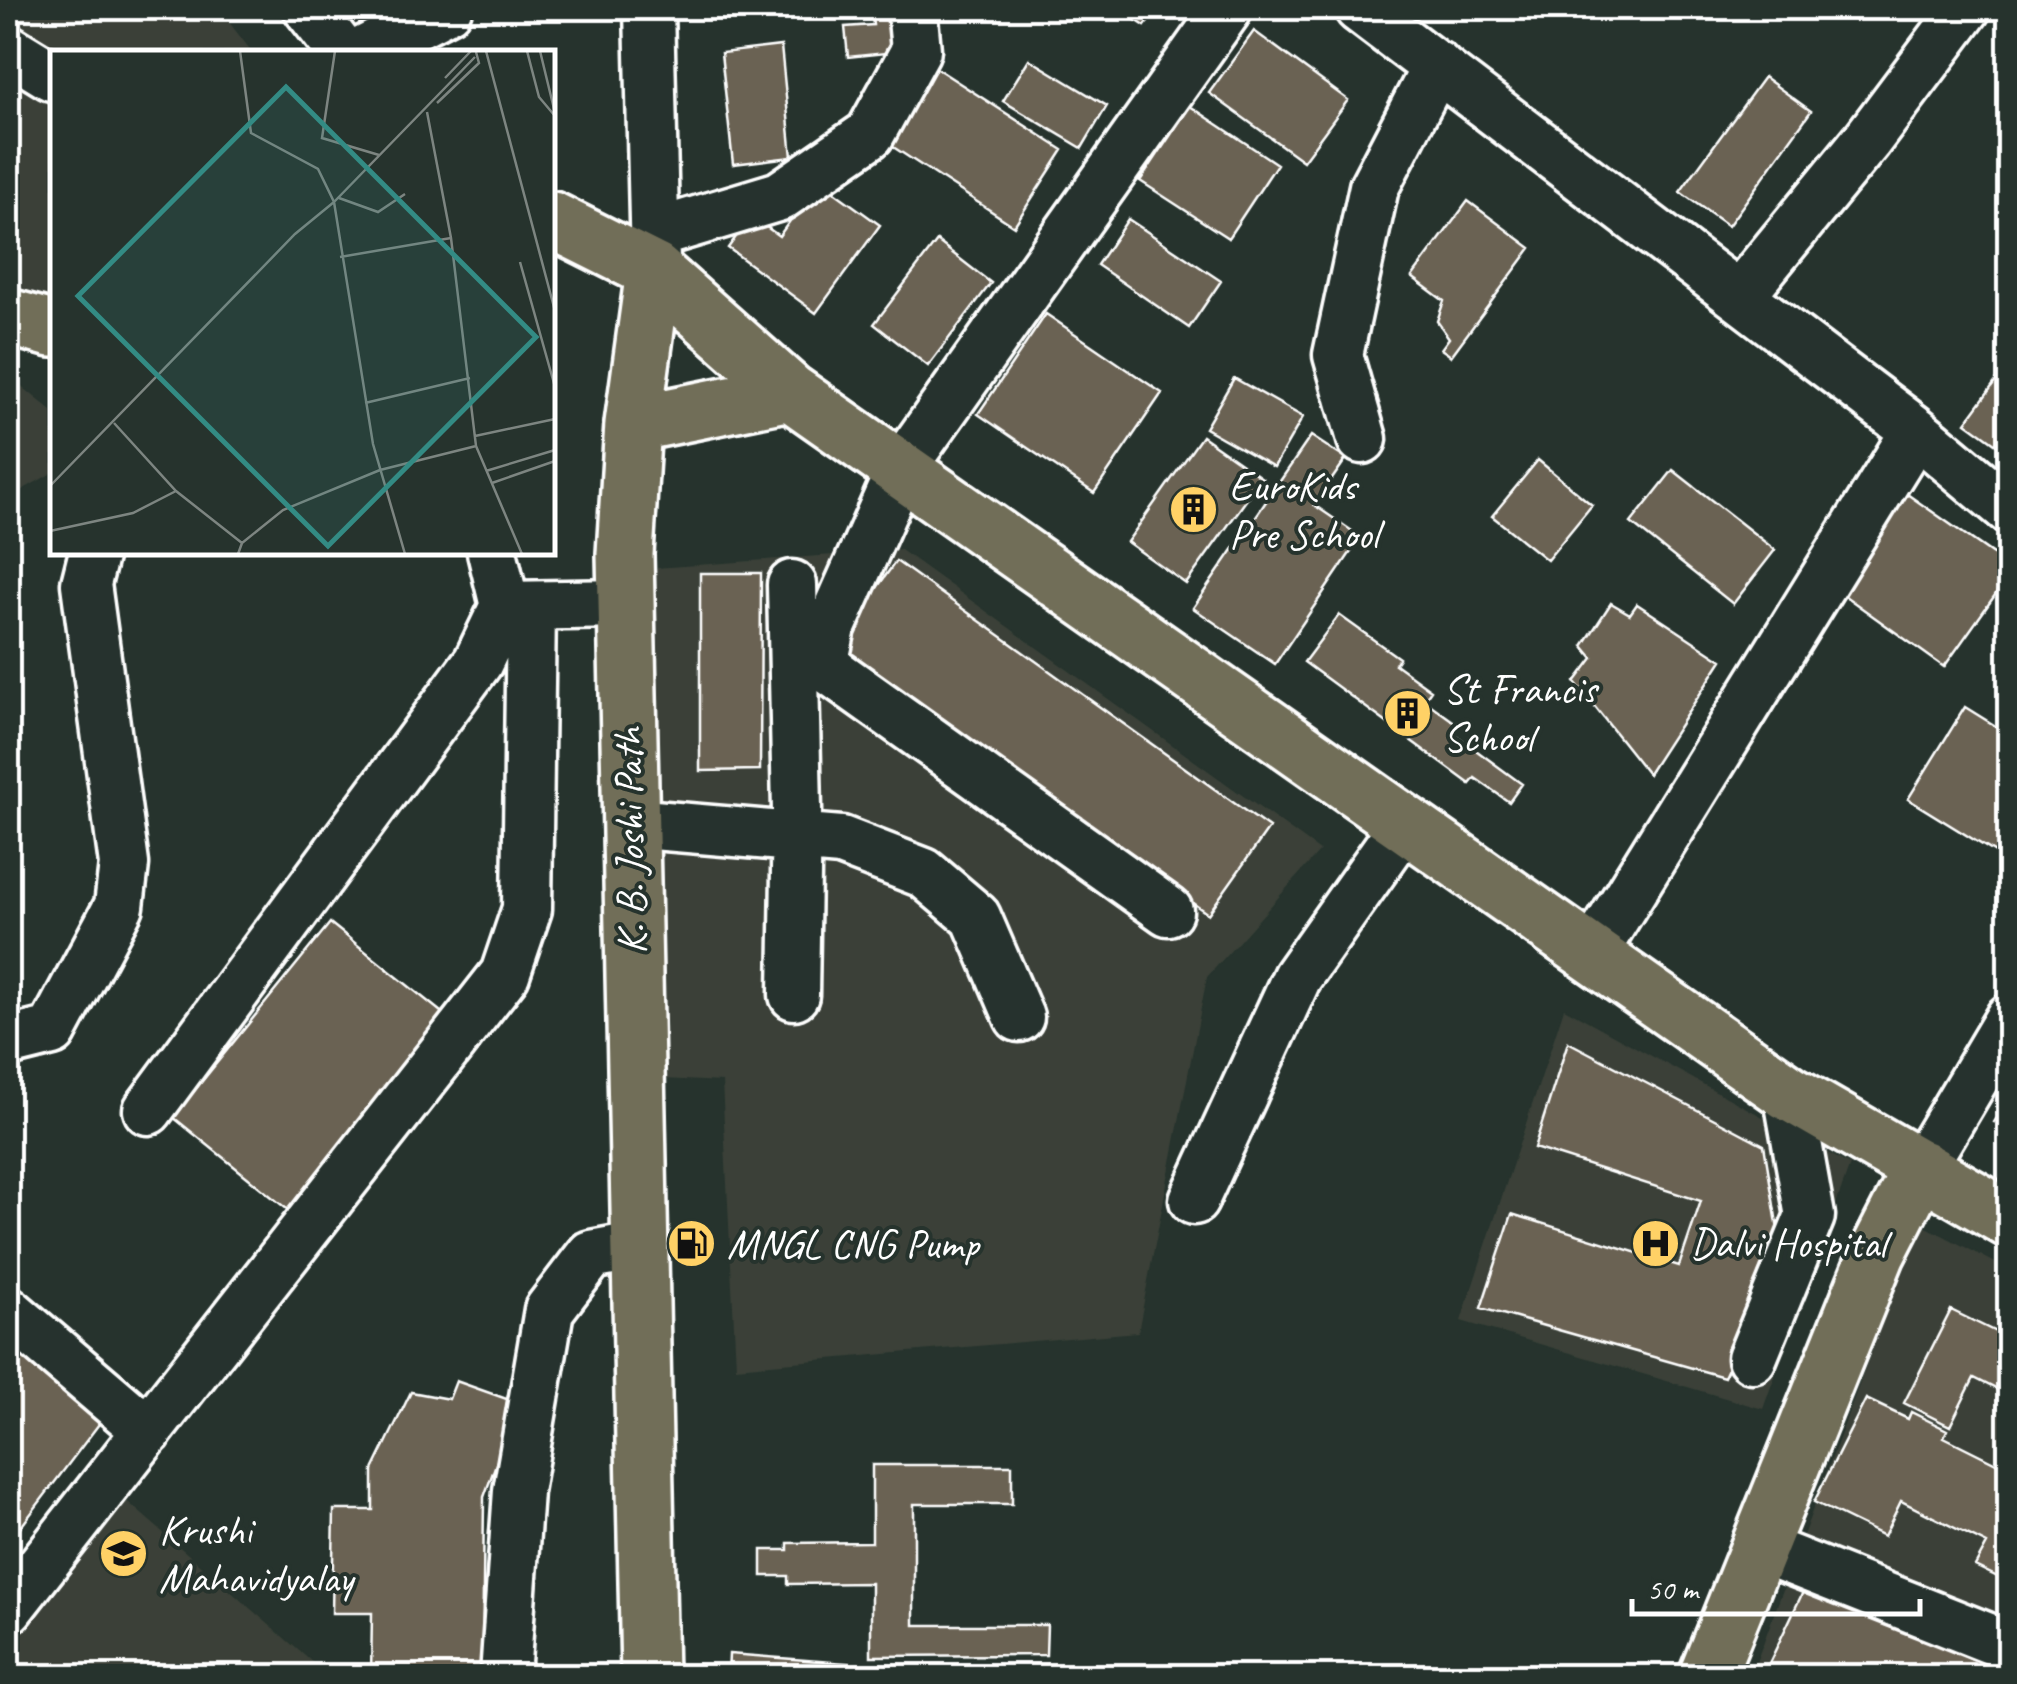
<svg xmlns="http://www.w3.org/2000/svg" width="2017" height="1684" viewBox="0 0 2017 1684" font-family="Caveat,sans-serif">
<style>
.built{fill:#3a4138}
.building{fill:#6a6253;stroke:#fff;stroke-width:2.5}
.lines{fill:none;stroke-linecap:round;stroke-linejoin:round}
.minor-casing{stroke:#fff;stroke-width:55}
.major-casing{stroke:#fff;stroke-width:62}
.path{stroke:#fff;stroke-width:6;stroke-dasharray:2.5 8;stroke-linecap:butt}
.minor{stroke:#26332d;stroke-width:48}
.major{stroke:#716e59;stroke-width:55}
.labels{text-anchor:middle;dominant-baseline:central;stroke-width:8;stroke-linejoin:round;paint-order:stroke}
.poi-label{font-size:42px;fill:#fff;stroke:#26332d;text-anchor:start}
.street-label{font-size:42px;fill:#fff;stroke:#26332d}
.inset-road{fill:none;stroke:#7d8581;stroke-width:2.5}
.view{fill:#338b84;fill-opacity:0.15;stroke:#338b84;stroke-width:5}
.inset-edge{fill:none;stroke:#fff;stroke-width:5}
</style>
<rect width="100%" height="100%" fill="#26332d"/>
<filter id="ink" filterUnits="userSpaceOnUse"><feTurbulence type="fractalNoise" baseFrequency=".01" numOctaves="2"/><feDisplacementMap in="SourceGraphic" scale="20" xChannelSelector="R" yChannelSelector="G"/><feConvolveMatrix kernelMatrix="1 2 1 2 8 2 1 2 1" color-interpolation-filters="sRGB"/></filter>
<g filter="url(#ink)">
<!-- built -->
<path class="built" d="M8,8H218L252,52H52V305L8,291Z
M8,375L52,411V473L8,498Z
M901,550L1320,851L1207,977L1138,1332L736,1367L722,1082L663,1079L642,569Z
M1564,1008L1850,1165L1763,1409L1461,1321Z
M1919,1223L2009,1270V1676H1751Z
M113,1489L328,1676H8V1619Z"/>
<!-- building -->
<path class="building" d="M352,8H395L397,10L368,31Z
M723,8H855L724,21Z
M862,8H892L896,52L848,57L845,27L873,25L872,16L863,17Z
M1117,8H1158L1145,26Z
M1254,31L1348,100L1303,161L1209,93Z
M781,46L792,157L733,164L721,53Z
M1029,59L1107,106L1082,148L1003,101Z
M936,68L1063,150L1014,226L887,143Z
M1764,77L1811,111L1728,226L1680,192Z
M1190,106L1277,164L1228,238L1140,181Z
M819,181L880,225L816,313L728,248L751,216L779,236Z
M1468,201L1531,248L1451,356L1441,349L1449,338L1437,321L1444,301L1412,277Z
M1128,219L1221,281L1189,328L1097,265Z
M937,241L991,283L928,366L874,324Z
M1046,314L1162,393L1094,493L978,414Z
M2010,362V454L1966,422Z
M1234,378L1303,417L1274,467L1205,428Z
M1202,436L1262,478L1186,584L1127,542Z
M1311,436L1346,459L1314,505L1361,537L1275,664L1193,608Z
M1538,460L1592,505L1547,560L1492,516Z
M1673,470L1775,550L1733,604L1631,523Z
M1907,494L2010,566V574L1944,667L1838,591Z
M896,561L1269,828L1208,914L835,647Z
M700,573H761L760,770L700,771Z
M1611,603L1630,614L1637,604L1722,660L1648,774L1575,682L1593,658L1583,646Z
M1339,615L1399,658L1395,664L1431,690L1424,700L1460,726L1454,734L1522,784L1509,802L1475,778L1470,784L1304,662Z
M1965,707L2010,735V862L1908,799Z
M330,923L456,1024L298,1218L173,1117Z
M1568,1042L1764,1145L1782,1254L1724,1377L1481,1308L1512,1214L1679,1266L1701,1201L1534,1148Z
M1951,1310L2010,1339V1396L1974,1378L1950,1426L1904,1403Z
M8,1344L102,1420L20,1528L8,1518Z
M456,1381L518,1403L484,1497L482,1676H371L372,1613H332L334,1510H373V1470L411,1392L449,1399Z
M1866,1399L1908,1419L1911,1412L1947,1430L1944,1437L2010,1470V1488L2003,1501L2010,1505V1583L1975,1566L1987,1544L1901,1501L1884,1536L1814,1502Z
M872,1465H1012V1504H914V1625H1047L1046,1655L871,1656V1583L788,1584V1576H762V1550H788V1543L872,1542Z
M1812,1573L1881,1617L1994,1670L1991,1676H1763Z
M729,1654L883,1666V1676H728Z"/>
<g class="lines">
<defs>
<path id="minor" d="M308,8L342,52
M649,8L655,263
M1359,8L1916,431L2010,510
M8,49L52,76
M362,52L447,8
M657,233L780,196L870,134L916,50L912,8
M1739,296L1867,140L1966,8
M1362,439L1338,355L1374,187L1437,66
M792,585L797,810L794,995
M505,606L626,604
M630,823L841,841L924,873L976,917L1019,1017
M1168,911L823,665L831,627L902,467L1228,8
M1591,956L1916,431
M8,1042L52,1031L119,906L124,864L86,584L94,552
M148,1110L478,662L505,606L492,552
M1921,1168L2010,1018
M1194,1200L1297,977L1405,824
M8,1311L148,1431
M1752,1358L1810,1216L1788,1092
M1758,1547L2006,1645
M8,1609L505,974L527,909L531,607
M505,1676L518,1491L549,1310L591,1255L639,1246"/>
<path id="major" d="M552,220L654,271L790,392L1788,1092L2010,1220
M8,317L52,329
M633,424L790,392
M649,1676L625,554L633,424L654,271
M1707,1676L1877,1254L1921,1168"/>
</defs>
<!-- minor casing -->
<use href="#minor" class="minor-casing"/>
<!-- major casing -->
<use href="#major" class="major-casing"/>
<!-- path -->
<path class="path" d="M1994,1120L2010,1130"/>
<!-- minor -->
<use href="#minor" class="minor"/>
<!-- major -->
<use href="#major" class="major"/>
</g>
</g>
<!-- icons -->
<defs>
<symbol id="building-disc" viewBox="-11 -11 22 22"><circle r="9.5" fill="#ffd166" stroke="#26332d"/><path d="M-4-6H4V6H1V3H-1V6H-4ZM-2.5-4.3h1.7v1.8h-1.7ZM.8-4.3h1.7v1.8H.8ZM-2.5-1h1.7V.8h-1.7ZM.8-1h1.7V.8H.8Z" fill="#111"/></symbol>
<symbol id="hospital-disc" viewBox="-11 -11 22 22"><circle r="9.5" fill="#ffd166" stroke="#26332d"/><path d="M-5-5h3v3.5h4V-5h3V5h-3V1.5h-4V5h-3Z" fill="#111"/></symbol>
<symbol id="fuel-disc" viewBox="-11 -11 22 22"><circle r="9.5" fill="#ffd166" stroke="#26332d"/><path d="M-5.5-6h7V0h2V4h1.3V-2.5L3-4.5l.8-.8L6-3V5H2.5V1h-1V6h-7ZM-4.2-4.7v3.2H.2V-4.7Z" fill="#111"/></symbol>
<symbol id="university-disc" viewBox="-11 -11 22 22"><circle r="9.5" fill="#ffd166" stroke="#26332d"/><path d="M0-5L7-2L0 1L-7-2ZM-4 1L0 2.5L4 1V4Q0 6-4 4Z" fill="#111"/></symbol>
</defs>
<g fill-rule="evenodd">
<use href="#building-disc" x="1166" y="482" width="55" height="55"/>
<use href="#building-disc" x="1380" y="686" width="55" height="55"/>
<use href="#hospital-disc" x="1628" y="1216" width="55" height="55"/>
<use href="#fuel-disc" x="664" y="1216" width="55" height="55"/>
<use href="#university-disc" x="96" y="1526" width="55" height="55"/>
</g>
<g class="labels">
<!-- poi labels -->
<g class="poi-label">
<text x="1229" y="486">EuroKids<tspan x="1229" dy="48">Pre School</tspan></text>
<text x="1443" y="689">St Francis<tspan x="1443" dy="48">School</tspan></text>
<text x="1690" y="1243">Dalvi Hospital</text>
<text x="727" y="1244">MNGL CNG Pump</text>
<text x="159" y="1530">Krushi<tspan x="159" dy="48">Mahavidyalay</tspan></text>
</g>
<!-- street labels -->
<g class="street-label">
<text transform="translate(630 841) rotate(-91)">K. B. Joshi Path</text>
</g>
</g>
<!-- overview -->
<g transform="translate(50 50)">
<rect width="505" height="505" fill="#26332d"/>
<path class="inset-road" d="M190,1L201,83L268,119L284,152L323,394L355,504M285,1L272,88L329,105M436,1L505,261M477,1L489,47L505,66M490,1L505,63M395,28L421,1M387,53L429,13L426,2M377,62L401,188L426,396L472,504M289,148L328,162L355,144M284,152L425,7M290,207L401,188M470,212L505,337M315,353L420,328M64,373L126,441L192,493M425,386L505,369M330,420L426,396M436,421L505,400M442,433L505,411M0,436L245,184L284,152M0,481L83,463L126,441M188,504L192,493L233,460L330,420"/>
<path class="view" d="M236,37L486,287L278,496L28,246Z"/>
<rect width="505" height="505" class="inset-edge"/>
</g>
<!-- margin -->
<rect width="2017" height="1684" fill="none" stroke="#26332d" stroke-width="40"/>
<rect x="20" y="20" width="1977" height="1644" fill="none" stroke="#fff" stroke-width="4" filter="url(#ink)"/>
<!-- scale -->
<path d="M1632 1599v15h288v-15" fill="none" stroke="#ffffff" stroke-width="5"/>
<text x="1647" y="1599" font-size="30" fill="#ffffff" stroke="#26332d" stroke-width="8" paint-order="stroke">50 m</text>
</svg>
